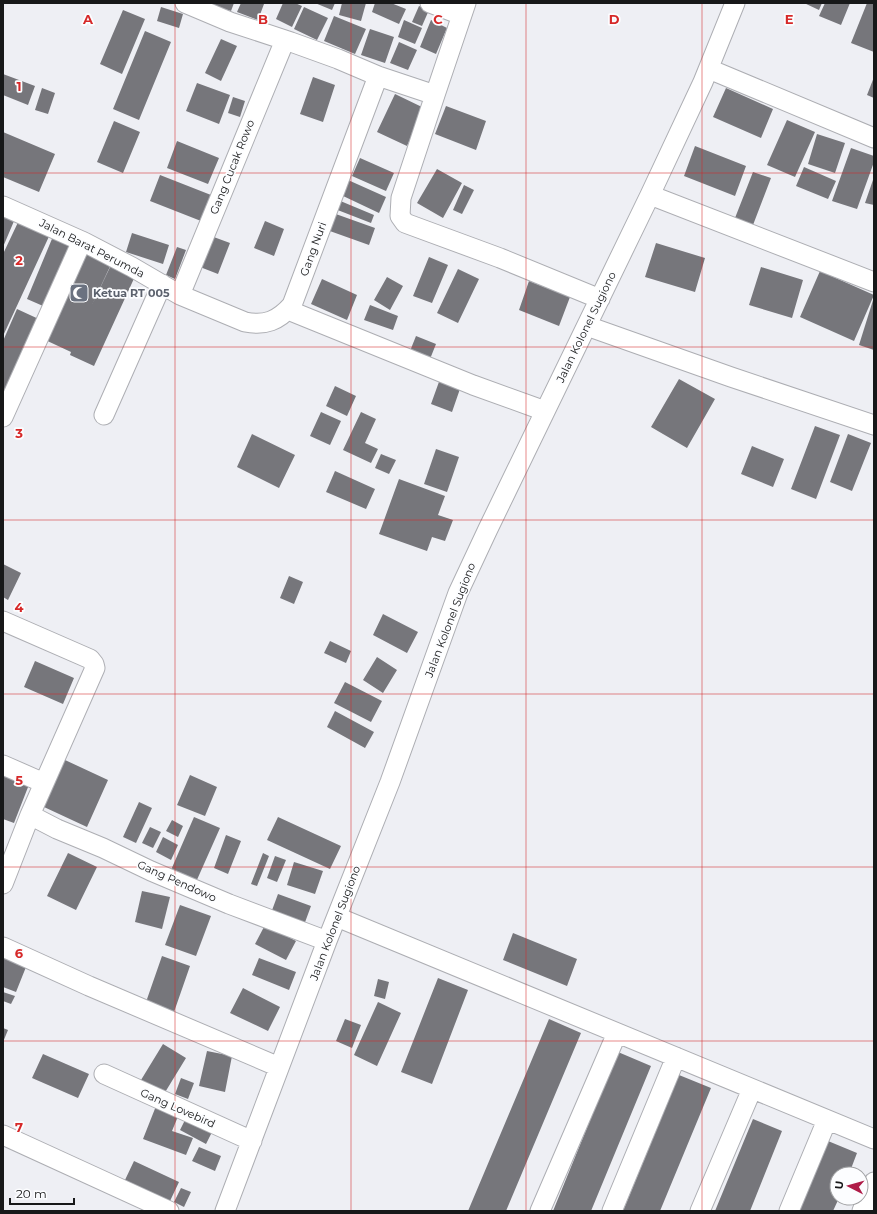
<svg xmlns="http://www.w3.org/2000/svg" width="877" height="1214" viewBox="0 0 877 1214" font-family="Montserrat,sans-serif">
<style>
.building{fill:#76767b}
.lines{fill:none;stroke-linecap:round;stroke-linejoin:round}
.minor-casing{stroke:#adaeb3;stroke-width:21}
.minor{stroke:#fff;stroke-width:19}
.grid{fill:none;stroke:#d62828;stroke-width:1;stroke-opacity:0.55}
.labels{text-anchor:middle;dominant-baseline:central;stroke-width:3.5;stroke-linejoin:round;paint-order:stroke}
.street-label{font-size:11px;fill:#171819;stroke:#fcfdff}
.worship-label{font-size:11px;font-weight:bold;fill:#5b616d;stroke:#fcfdff;text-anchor:start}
.grid-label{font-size:13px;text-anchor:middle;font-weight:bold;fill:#d62828;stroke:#fcfdff;stroke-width:3.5;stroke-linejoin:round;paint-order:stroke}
</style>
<rect width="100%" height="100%" fill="#eeeff4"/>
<!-- building -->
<path class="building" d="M203,3H234L231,11Z
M241,3L264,4L258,20L237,12Z
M283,3H295L302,6L292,27L276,19Z
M315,3H335L332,10Z
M342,3H366L361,21L339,15Z
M375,3H391L406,9L399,24L372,12Z
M804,3H822L819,10Z
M825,3H850L841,25L819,16Z
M867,3L874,4V52L851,43Z
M419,6L429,10L422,26L412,22Z
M161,7L183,14L179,28L157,21Z
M304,7L328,18L317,40L294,29Z
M123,10L145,19L122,74L100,64Z
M334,16L366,29L355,54L324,41Z
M404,20L422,28L415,44L398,37Z
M431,20L447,28L436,54L420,47Z
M370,29L394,37L385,63L361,55Z
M145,31L171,42L139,120L113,109Z
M221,39L237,46L221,81L205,73Z
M399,42L417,50L408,70L390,63Z
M3,74L35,86L28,105L3,95Z
M313,77L335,85L323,122L300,114Z
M874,77V98L867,95Z
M197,83L230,95L219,124L186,111Z
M42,88L55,93L48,114L35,110Z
M726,88L773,109L761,138L713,117Z
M395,94L424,108L407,146L377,132Z
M233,97L245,101L240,117L228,113Z
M446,106L486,121L476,150L435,134Z
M787,120L815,132L795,177L767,165Z
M114,121L140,132L123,173L97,162Z
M3,132L55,154L39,192L3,177Z
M817,134L845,143L835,173L808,164Z
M177,141L219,158L208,184L167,168Z
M695,146L746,166L735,196L684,176Z
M851,148L874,156V162L857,209L832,201Z
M360,158L394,173L386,191L352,176Z
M804,167L836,181L828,199L796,186Z
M437,169L462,183L443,218L417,203Z
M753,172L771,178L753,225L735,218Z
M160,175L211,195L201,221L150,201Z
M874,177V205L865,203Z
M348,180L386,197L379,213L341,195Z
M464,185L474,190L462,214L453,210Z
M338,200L374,215L371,223L335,209Z
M3,208L17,214L3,247Z
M333,213L375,228L369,245L327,230Z
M21,216L52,230L3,336V254Z
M265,221L284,229L274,256L254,248Z
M132,233L169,245L163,264L126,252Z
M54,234L78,244L50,309L27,299Z
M211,236L230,243L218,274L200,267Z
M84,243L114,258L91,307L113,261L137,272L94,366L70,355L71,352L41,338Z
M656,243L705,258L695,292L645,277Z
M177,247L186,250L175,279L166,275Z
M429,257L448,265L432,303L413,296Z
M761,267L803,280L792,318L749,305Z
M458,269L479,279L458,323L437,313Z
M820,271L874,295L854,341L800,317Z
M387,277L403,286L390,310L374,300Z
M322,279L357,295L347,320L311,304Z
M529,281L570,297L559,326L519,310Z
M874,297V350L859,345Z
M370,305L398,316L393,330L364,320Z
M17,309L43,321L10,396L3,393V341Z
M416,336L436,344L430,359L410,351Z
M440,379L461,386L452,412L431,404Z
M679,379L715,399L687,448L651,427Z
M335,386L356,396L347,416L326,406Z
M321,412L341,421L330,445L310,436Z
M361,412L376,419L365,443L378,449L371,463L343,450Z
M815,426L840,435L816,499L791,489Z
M252,434L295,455L279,488L237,467Z
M848,434L871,443L852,491L830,482Z
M752,446L784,459L773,487L741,474Z
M436,449L459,457L447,492L424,484Z
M381,454L396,460L389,474L375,468Z
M335,471L375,489L366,509L326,492Z
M399,479L445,496L438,515L453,520L445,541L432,537L427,551L379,534Z
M3,564L21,573L8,600L3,597Z
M289,576L303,582L294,604L280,598Z
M383,614L418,632L407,653L373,635Z
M330,641L351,651L346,663L324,653Z
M377,657L397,670L383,693L363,680Z
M35,661L74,678L63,704L24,687Z
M345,682L382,701L371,722L334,703Z
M335,711L374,732L365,748L327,727Z
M65,760L108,780L87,827L44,807Z
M3,771L30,782L14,823L3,819Z
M190,775L217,787L205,816L177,805Z
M139,802L152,808L136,843L123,837Z
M194,817L220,828L196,882L171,870Z
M278,817L341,846L330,869L267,840Z
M172,820L183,826L178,837L166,831Z
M150,827L161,832L153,848L142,843Z
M226,835L241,841L228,874L214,868Z
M163,837L178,845L171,860L156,852Z
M68,853L97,867L76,910L47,896Z
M263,853L269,856L257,886L251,884Z
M275,856L286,860L277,882L267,878Z
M294,862L323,871L315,894L287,885Z
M142,891L170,897L162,929L135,922Z
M278,894L311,906L304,925L271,913Z
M180,905L211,916L196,956L165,945Z
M265,925L296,941L286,960L255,944Z
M513,933L577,959L567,986L503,960Z
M162,956L190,966L174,1012L146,1002Z
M3,958L26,967L16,992L3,987Z
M259,958L296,972L289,990L252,975Z
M438,978L468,990L432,1084L401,1072Z
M378,979L389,982L385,999L374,996Z
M243,988L280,1007L268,1031L230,1013Z
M3,992L15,996L11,1004L3,1001Z
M378,1002L401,1013L377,1066L354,1055Z
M345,1019L361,1025L352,1048L336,1041Z
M549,1019L581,1033L506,1211H468Z
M3,1028L8,1030L3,1042Z
M163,1044L186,1058L164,1094L141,1080Z
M207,1051L232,1056L225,1092L199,1086Z
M618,1052L651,1066L591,1211H553Z
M43,1054L89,1074L78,1098L32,1078Z
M679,1075L711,1088L660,1211H623Z
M181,1078L194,1083L188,1099L175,1094Z
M158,1101L181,1109L172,1131L193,1138L186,1155L143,1139Z
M186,1118L212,1132L206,1144L180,1130Z
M753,1119L782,1131L750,1211H715Z
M828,1141L857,1153L849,1174H837V1198H839L833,1211H798Z
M199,1147L221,1156L215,1171L192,1161Z
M134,1161L179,1182L170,1201L125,1180Z
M181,1188L191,1192L184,1207L174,1202Z"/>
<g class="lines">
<defs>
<path id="minor" d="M185,3L230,22L291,42L338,59L378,76L435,95L466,3
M430,3L461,15
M709,69L874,138
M435,95L401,198L400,216L405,223L500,258L600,299
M650,195L874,282
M3,206L84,242L132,267L180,295L245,322C265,326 278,321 292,305L378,76
M180,295L285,40
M288,310L473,385L545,411
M587,326L731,377L874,425
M104,415L162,284
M3,417L82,241
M3,621L90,659L94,664L95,668L30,815L3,884
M3,765L44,783
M30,815L57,829L103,848L151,871L229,904L327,941
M337,917L874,1139
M3,947L89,986L279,1067
M104,1074L252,1141
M3,1135L169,1211
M225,1211L327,941L390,782L458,593L488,529L650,195L703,82L735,3
M540,1211L617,1033
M612,1211L676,1057
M700,1211L752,1089
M789,1211L827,1120
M862,1211L874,1182"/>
</defs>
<!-- minor casing -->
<use href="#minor" class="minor-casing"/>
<!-- minor -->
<use href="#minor" class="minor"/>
</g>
<!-- grid -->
<path class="grid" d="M175,3V1211M351,3V1211M526,3V1211M702,3V1211M3,173H874M3,347H874M3,520H874M3,694H874M3,867H874M3,1041H874"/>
<!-- icons -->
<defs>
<symbol id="mosque-square" viewBox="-11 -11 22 22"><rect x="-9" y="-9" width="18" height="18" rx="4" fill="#6b7280" stroke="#fcfdff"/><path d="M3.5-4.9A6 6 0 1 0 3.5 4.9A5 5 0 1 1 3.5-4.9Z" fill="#fff"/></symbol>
</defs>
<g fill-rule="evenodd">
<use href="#mosque-square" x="68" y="282" width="22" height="22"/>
</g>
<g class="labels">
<!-- street labels -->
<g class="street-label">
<text transform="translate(232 167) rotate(-68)">Gang Cucak Rowo</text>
<text transform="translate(92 248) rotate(27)">Jalan Barat Perumda</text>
<text transform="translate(313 249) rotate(-70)">Gang Nuri</text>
<text transform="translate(586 327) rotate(-64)">Jalan Kolonel Sugiono</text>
<text transform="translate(450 620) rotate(-69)">Jalan Kolonel Sugiono</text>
<text transform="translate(177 881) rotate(24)">Gang Pendowo</text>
<text transform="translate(335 923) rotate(-69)">Jalan Kolonel Sugiono</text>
<text transform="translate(178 1108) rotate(24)">Gang Lovebird</text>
</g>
<!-- worship labels -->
<g class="worship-label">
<text x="93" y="293">Ketua RT 005</text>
</g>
</g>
<g class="grid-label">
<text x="88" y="24">A</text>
<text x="263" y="24">B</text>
<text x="438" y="24">C</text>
<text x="614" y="24">D</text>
<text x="789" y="24">E</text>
<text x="19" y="91">1</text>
<text x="19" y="265">2</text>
<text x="19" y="438">3</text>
<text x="19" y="612">4</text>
<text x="19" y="785">5</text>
<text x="19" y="958">6</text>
<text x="19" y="1132">7</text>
</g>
<!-- border -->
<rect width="877" height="1214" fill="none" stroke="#171819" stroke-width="8"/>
<!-- north arrow -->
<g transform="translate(849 1186) rotate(276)"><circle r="19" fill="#fcfdff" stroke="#a0a1a3"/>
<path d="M0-3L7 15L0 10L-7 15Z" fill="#af1c48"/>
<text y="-6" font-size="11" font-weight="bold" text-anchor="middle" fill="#171819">U</text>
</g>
<!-- scale -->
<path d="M10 1198v6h64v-6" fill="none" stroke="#171819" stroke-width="2"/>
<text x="16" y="1198" font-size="12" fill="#171819" stroke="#fcfdff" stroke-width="3" paint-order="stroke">20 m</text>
</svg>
